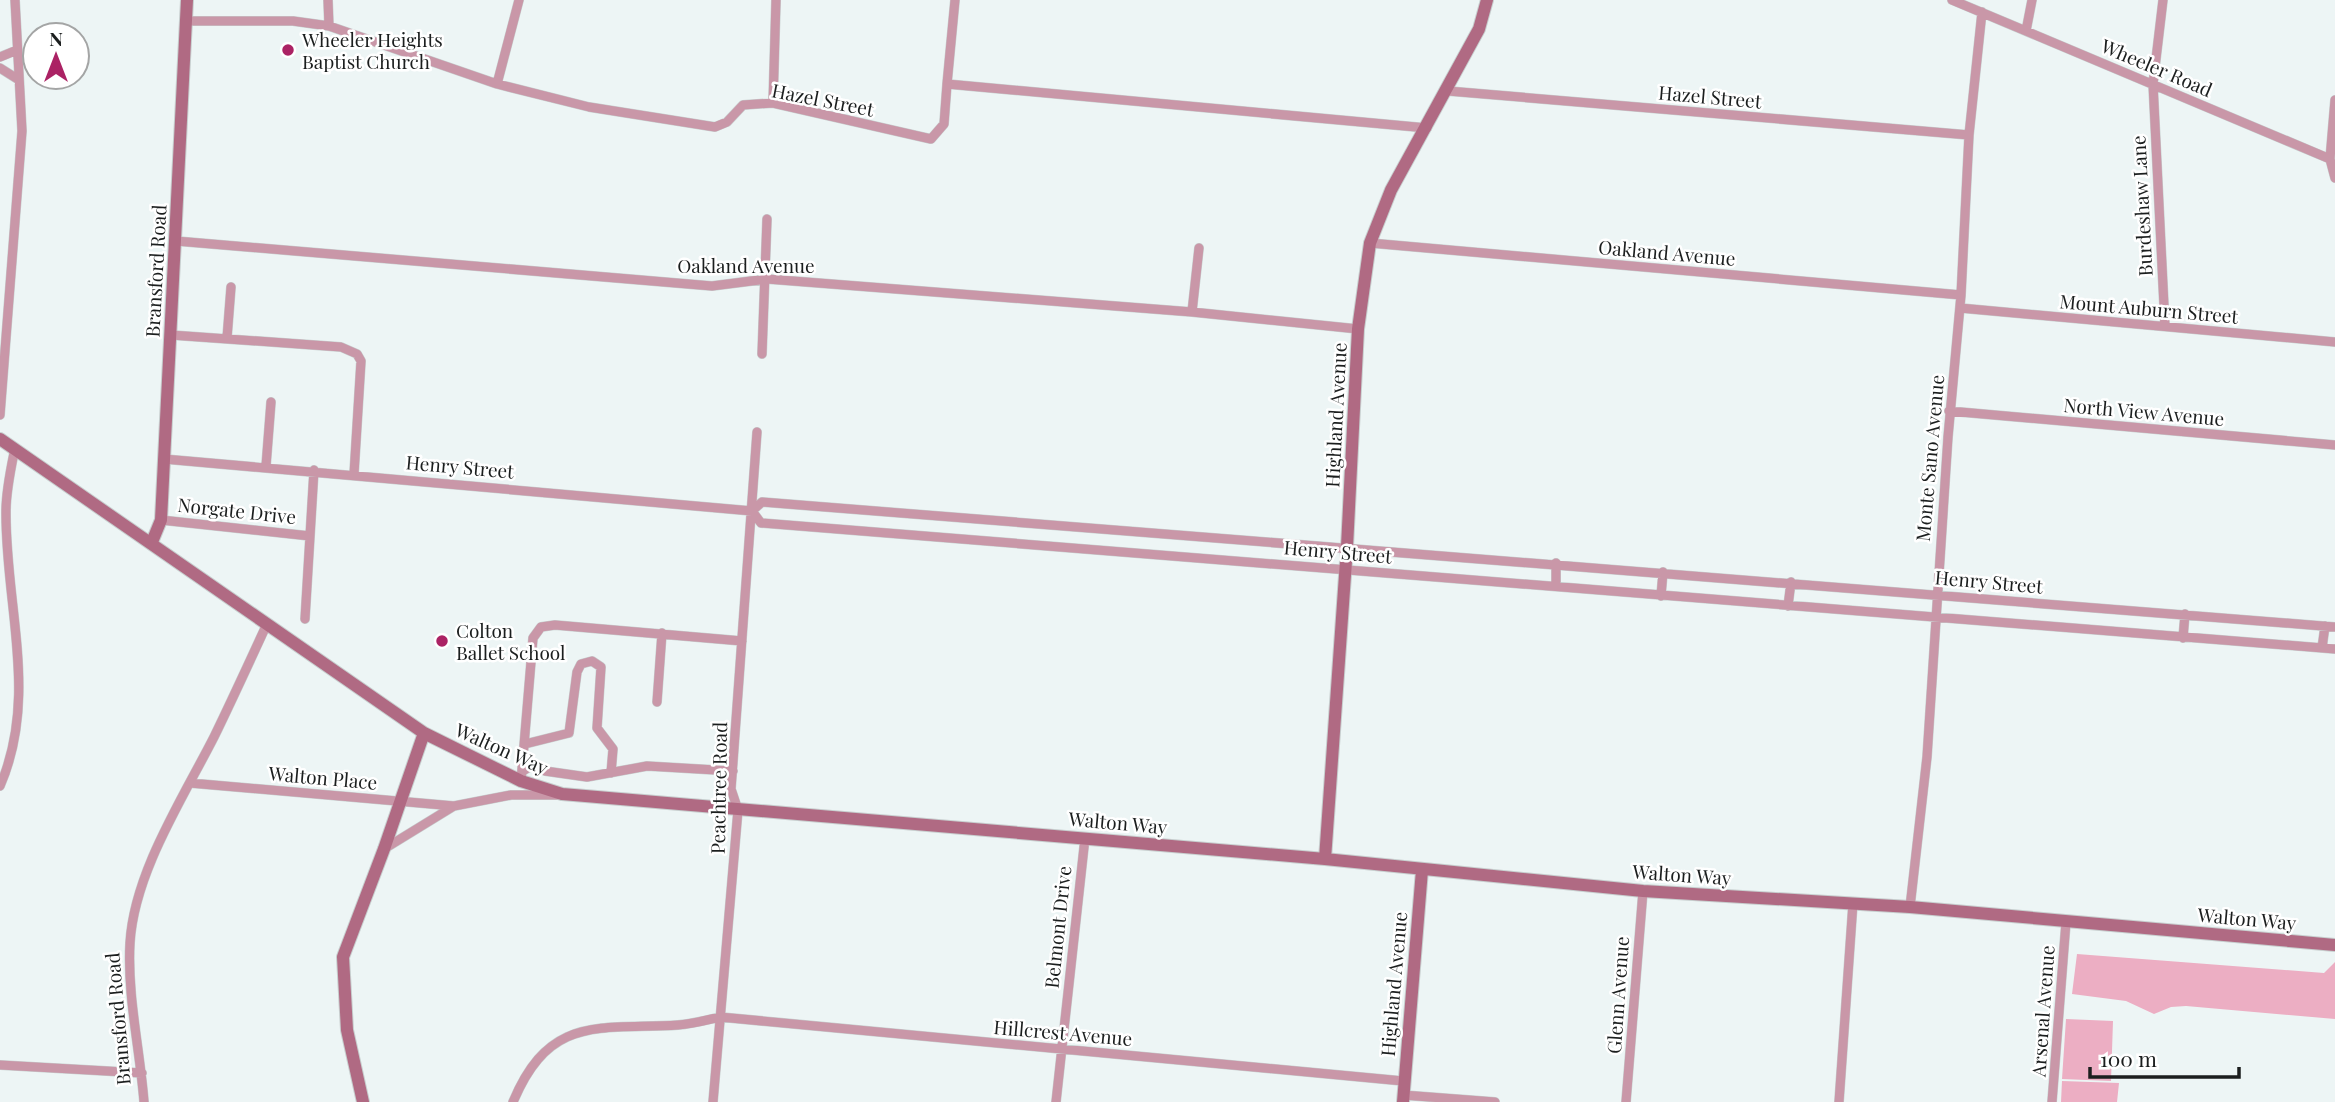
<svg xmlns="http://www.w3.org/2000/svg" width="2335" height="1102" viewBox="0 0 2335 1102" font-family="'Playfair Display',serif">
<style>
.green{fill:#ecaec3}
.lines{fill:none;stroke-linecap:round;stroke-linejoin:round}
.street-casing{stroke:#c7cece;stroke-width:10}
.secondary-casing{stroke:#c7cece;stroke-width:14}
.street{stroke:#c997a8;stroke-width:9}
.secondary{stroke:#b06a83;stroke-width:12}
.poi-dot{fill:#ab2264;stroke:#fff;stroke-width:2.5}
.labels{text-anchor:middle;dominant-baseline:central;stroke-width:5;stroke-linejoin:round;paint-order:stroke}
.poi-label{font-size:19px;fill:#1b1e1e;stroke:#fff;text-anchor:start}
.street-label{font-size:19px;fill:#1b1e1e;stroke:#fff}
</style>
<rect width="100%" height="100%" fill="#edf5f5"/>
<!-- green -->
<path class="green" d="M2077,954L2324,973L2335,962V1019L2186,1006L2171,1007L2154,1014L2126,1001L2072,994Z
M2066,1019L2113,1021L2111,1081L2062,1079Z
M2062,1081L2119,1083L2117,1102H2061Z"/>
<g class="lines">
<defs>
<path id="street" d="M328,0L329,26
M1952,0L2330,159
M2163,0L2153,84L2165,326
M187,21H293L329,26L497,84L589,107L715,127L727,122L743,105L773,103L931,139L944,124L947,84L1427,128
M2026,31L2032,0
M0,57L17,50
M0,68L19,80
M497,84L519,0
M947,84L955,0
M1448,91L1969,135
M2335,100L2330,159L2335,178
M773,103L776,0
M176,241L712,286L767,279L1192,312L1358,329
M1370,243L1961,295
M1960,308L2335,342
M1192,312L1199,248
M171,335L341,347L357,354L361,361L354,474
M227,338L231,287
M762,354L767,219
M1949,411L2335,445
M0,415L22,131L15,0
M164,459L752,511L762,502L2335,627
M266,466L271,402
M752,511L761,523L2335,649
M161,520L310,536
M1556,586V563
M1661,596L1663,572
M1788,606L1791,582
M305,619L314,470
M2183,638L2185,614
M2322,648L2325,626
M657,702L662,633
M525,744L569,733L577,672L581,664L592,661L601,667L597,728L613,749L611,773
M523,771L532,765L545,771L587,777L647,766L733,771
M521,781L533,638L541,627L555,625L742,641
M190,783L454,806
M0,786C39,696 5,605 6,511C6,490 11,468 15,448
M384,849L454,806L511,795H557
M1910,907L1927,757L1948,437L1961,295L1969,135L1982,12
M0,1065L142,1073
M1403,1095L1495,1102
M144,1102C140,1050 127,995 130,943C134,873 183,798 214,737C232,700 249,663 266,626
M513,1102C550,1014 599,1030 678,1025C692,1024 707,1020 720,1017L1403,1081
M713,1102L738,810L731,789L757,432
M1056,1102L1085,838
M1626,1102L1643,891
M1839,1102L1853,903
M2052,1102L2066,922"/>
<path id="secondary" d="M0,439L424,733L521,781L562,794L1325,859L1643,891L1910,907L2335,945
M152,542L161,520L187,0
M1325,859L1347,547L1358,329L1370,243L1391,190L1479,29L1487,0
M363,1102L347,1030L343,957L384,849L424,733
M1403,1102L1422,870"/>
</defs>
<!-- street casing -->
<use href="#street" class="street-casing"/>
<!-- secondary casing -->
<use href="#secondary" class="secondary-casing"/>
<!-- street -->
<use href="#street" class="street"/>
<!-- secondary -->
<use href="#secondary" class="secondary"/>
</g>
<!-- markers -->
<g class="poi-dot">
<circle cx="288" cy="50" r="7"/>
<circle cx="442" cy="641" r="7"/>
</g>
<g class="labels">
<!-- poi labels -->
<g class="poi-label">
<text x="302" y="39">Wheeler Heights<tspan x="302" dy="22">Baptist Church</tspan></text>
<text x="456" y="630">Colton<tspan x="456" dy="22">Ballet School</tspan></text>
</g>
<!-- street labels -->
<g class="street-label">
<text transform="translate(2157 67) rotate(23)">Wheeler Road</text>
<text transform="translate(1710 96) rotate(5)">Hazel Street</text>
<text transform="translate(823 99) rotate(11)">Hazel Street</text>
<text transform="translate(2141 206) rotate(-93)">Burdeshaw Lane</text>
<text transform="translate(1667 252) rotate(5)">Oakland Avenue</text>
<text x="746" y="265">Oakland Avenue</text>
<text transform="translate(155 271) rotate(-87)">Bransford Road</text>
<text transform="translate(2149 308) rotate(5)">Mount Auburn Street</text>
<text transform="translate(2144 411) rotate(5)">North View Avenue</text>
<text transform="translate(1335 415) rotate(-87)">Highland Avenue</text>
<text transform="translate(1929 458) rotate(-85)">Monte Sano Avenue</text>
<text transform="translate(460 466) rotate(5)">Henry Street</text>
<text transform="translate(237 510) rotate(6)">Norgate Drive</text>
<text transform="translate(1338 551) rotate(5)">Henry Street</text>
<text transform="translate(1989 581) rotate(5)">Henry Street</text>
<text transform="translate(502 748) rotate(24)">Walton Way</text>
<text transform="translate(323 777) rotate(5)">Walton Place</text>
<text transform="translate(718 788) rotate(-89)">Peachtree Road</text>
<text transform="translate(1118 822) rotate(5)">Walton Way</text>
<text transform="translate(1682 874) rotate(4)">Walton Way</text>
<text transform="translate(2247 918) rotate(5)">Walton Way</text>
<text transform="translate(1057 927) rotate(-84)">Belmont Drive</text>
<text transform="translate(1393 984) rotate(-85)">Highland Avenue</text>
<text transform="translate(1617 995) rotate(-86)">Glenn Avenue</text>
<text transform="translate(2042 1011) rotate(-86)">Arsenal Avenue</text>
<text transform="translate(117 1019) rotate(-95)">Bransford Road</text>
<text transform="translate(1063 1032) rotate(5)">Hillcrest Avenue</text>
</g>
</g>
<!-- north arrow -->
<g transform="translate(56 56)"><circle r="33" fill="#ffffff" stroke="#a4a5a5" stroke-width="2"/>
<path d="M0-5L12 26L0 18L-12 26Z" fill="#ab2264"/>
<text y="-10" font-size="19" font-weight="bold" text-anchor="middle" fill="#1b1e1e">N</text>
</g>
<!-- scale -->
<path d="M2090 1067v10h149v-10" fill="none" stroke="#1b1e1e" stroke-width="3.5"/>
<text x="2100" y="1067" font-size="21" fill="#1b1e1e" stroke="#ffffff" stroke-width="5" paint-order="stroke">100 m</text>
</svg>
